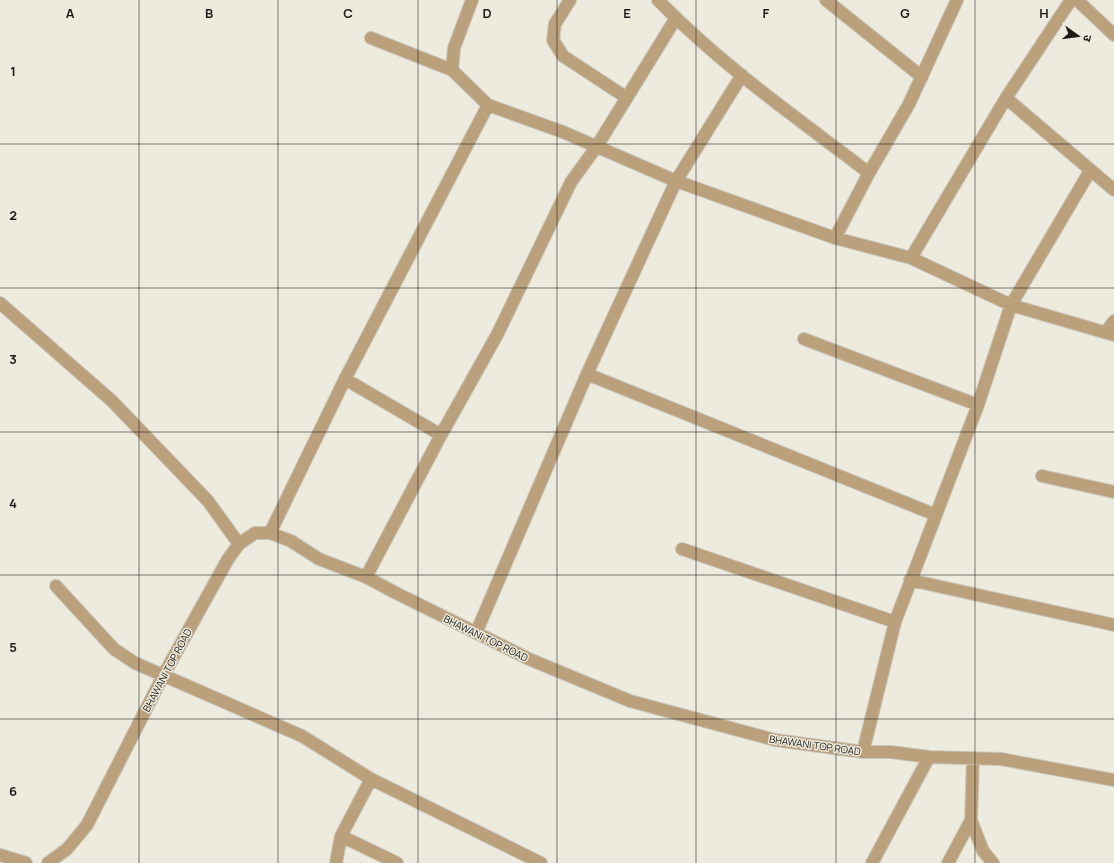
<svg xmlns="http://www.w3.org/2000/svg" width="1114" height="863" viewBox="0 0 1114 863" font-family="Manrope,'Noto Sans Devanagari',sans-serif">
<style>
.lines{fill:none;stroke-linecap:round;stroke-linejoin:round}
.minor-casing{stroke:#c7c5ba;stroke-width:14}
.minor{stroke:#bba17b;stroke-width:12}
.grid{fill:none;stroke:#1c1b17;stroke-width:1;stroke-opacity:0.55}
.labels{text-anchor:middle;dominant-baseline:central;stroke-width:3;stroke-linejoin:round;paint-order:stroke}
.street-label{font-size:10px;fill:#1c1b17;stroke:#edeade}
.grid-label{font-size:13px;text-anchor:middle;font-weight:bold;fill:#1c1b17;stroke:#edeade;stroke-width:3;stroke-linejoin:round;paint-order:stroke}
</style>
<rect width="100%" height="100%" fill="#edeade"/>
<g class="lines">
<defs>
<path id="minor" d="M472,0L454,48L452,70L488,105L563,132L676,181L835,238L911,258L1011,305L1114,335
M570,0L555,24L553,40L563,56L627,98
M658,0C721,65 797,118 869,173
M826,0L922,77
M1077,0L1114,35
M371,38L452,70
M1006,98L1114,190
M835,238L869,173L909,104L957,0
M911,258L1006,98L1071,0
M0,303L112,401L208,501L239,544
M1106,332L1114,321
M804,339L978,405
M587,374L936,515
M345,379L441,435
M1042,476L1114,492
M270,533L345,379L488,105
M682,549L895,622
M366,577L441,435L497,335L571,182L597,146L676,18
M910,580L1114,625
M56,586L114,649L135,663L302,736L371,779L541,863
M476,633L587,374L676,181L742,75
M863,752L895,622L978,405L1011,305L1090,171
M973,758L971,820L983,851L993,863
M341,836L397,863
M0,855L26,863
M48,863L67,849L87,825L163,676L228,559L239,544L255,533H270L291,541L319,559L366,577L394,592L529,659L630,701L775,740L863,752H891L929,757L1001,759L1114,780
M336,863L341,836L371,779
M872,863L929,757
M948,863L971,820"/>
</defs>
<!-- minor casing -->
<use href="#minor" class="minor-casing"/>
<!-- minor -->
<use href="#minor" class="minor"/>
</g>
<!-- grid -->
<path class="grid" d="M139,0V863M278,0V863M418,0V863M557,0V863M696,0V863M836,0V863M975,0V863M0,144H1114M0,288H1114M0,432H1114M0,575H1114M0,719H1114"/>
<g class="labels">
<!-- street labels -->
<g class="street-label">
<text transform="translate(486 638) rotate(26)">BHAWANI TOP ROAD</text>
<text transform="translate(167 670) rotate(-62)">BHAWANI TOP ROAD</text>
<text transform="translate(815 745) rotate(8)">BHAWANI TOP ROAD</text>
</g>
</g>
<g class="grid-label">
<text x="70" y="18">A</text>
<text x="209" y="18">B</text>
<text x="348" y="18">C</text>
<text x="487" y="18">D</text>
<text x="627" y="18">E</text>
<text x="766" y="18">F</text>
<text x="905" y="18">G</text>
<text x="1044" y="18">H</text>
<text x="13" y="76">1</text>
<text x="13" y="220">2</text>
<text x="13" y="364">3</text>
<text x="13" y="508">4</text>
<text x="13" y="652">5</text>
<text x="13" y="796">6</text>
</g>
<!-- north arrow -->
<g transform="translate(1078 36) rotate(104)" stroke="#edeade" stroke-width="3" paint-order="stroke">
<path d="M0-3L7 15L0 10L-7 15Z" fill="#1c1b17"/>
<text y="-6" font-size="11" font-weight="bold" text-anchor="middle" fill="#1c1b17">उ</text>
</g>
</svg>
